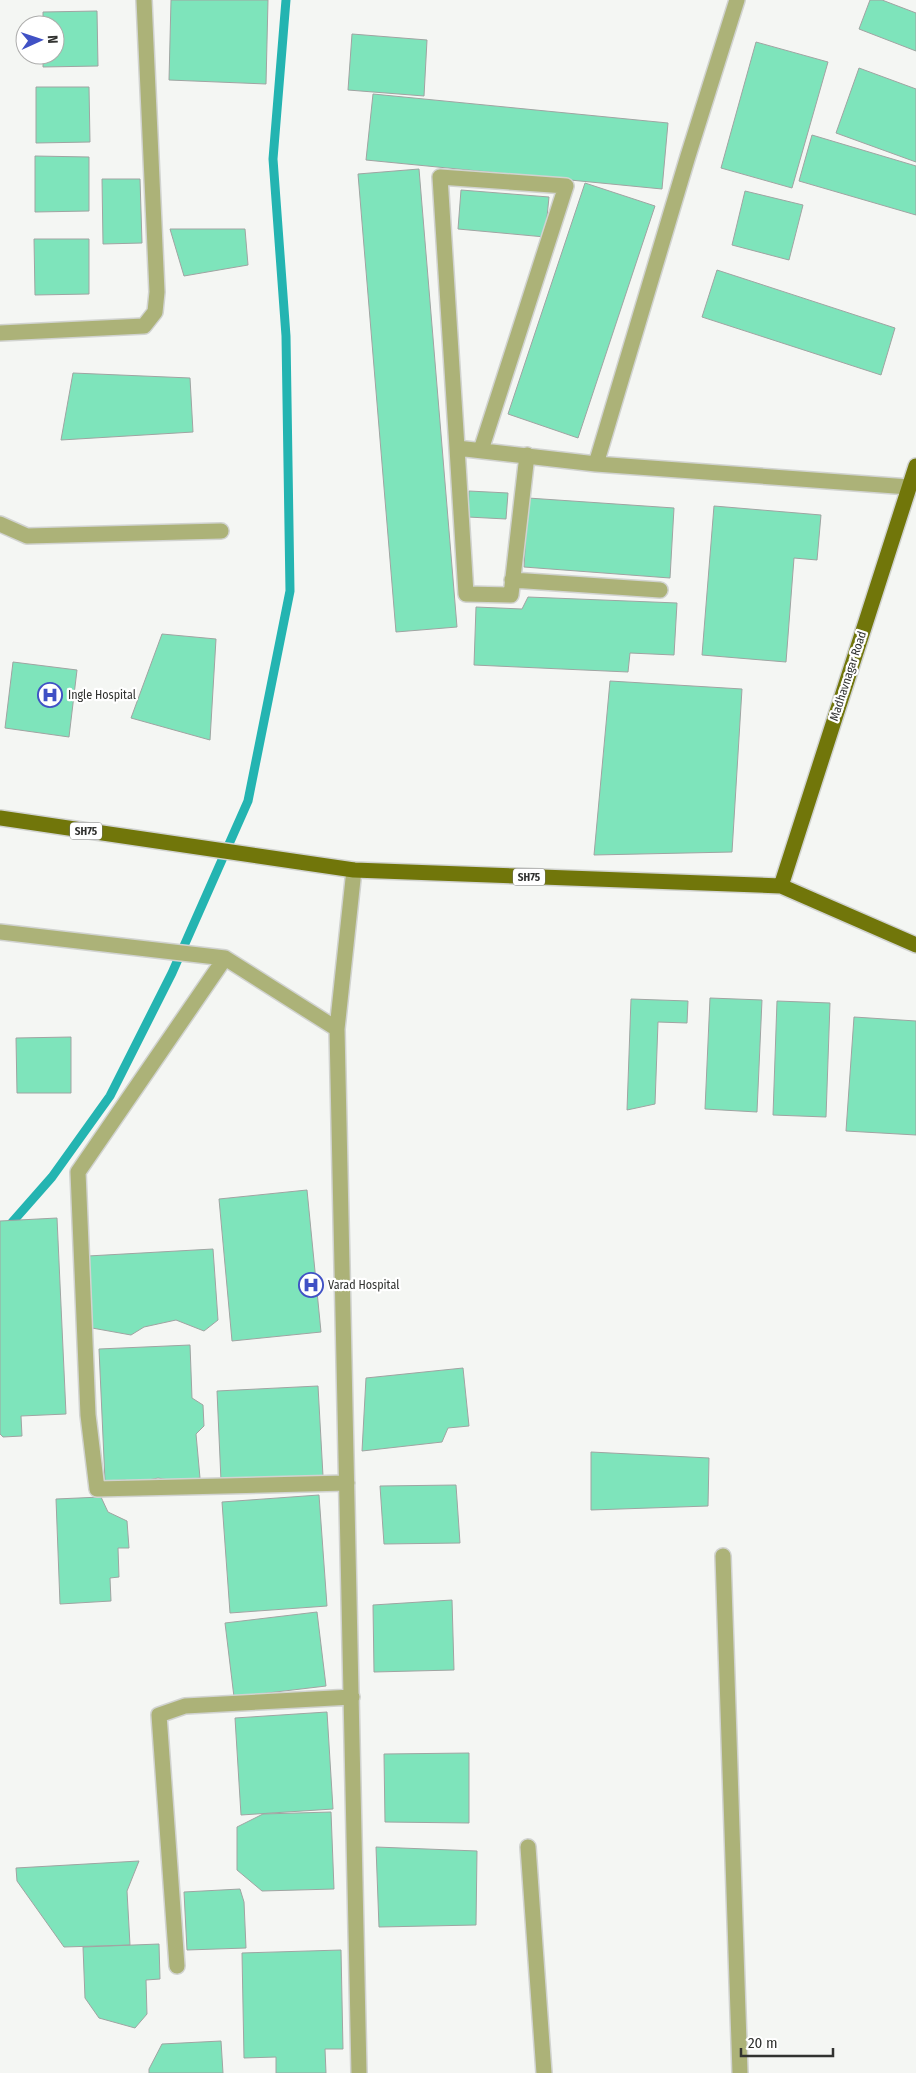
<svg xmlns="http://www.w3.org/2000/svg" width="916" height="2073" viewBox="0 0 916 2073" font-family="'Fira Sans Condensed',sans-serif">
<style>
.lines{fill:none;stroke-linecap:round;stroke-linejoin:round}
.stream{stroke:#24b4b1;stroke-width:9}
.building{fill:#7ee4bb;stroke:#a0a4a2}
.minor-casing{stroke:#d1d3d0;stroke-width:18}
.major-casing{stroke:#d1d3d0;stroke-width:18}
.minor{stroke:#acb278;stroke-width:15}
.major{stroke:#71760a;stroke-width:15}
.labels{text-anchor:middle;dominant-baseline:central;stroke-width:4.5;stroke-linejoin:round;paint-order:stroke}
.shield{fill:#fff;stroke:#6f706e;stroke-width:1}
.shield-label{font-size:11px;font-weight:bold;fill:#313230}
.street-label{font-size:12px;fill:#313230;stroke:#fff}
.poi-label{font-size:12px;fill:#313230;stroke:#fff;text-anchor:start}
</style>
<rect width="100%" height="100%" fill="#f4f6f3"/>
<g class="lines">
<!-- stream -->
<path class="stream" d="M0,1236L52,1177L110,1096L172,973L248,801L290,591L286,336L273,159L286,0"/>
</g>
<!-- building -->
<path class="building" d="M171,0H268L266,84L169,80Z
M870,0H882L916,13V51L859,29Z
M97,11L98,66L43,67V55H55V25H43V12Z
M352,34L427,40L424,96L348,90Z
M756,42L828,62L792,188L721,168Z
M859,68L916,89V162L836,133Z
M36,87H89L90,142L36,143Z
M373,94L668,123L662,189L366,160Z
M812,135L916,166V215L799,181Z
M35,156L89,157V211L35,212Z
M419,169L457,627L396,632L358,174Z
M102,179H140L142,243L103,244Z
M585,183L655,206L578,438L508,414Z
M461,190L549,197L545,237L458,229Z
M745,191L803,205L789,260L732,245Z
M170,229H245L248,265L184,276Z
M34,239H89V294L35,295Z
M717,270L895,328L881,375L702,317Z
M73,373L190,378L193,432L61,440Z
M469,491L508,493L506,519L468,517Z
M528,498L674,508L670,578L524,567Z
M714,506L821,515L817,560L794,558L786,662L702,655Z
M528,597L677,603L674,655L630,653L628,672L474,665L476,607L522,609Z
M162,634L216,639L210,740L131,718Z
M13,662L77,670L69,737L5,728Z
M610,681L742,689L732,852L594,855Z
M710,998L762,1000L757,1112L705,1109Z
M631,999L688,1001L687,1023L658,1022L655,1104L627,1110Z
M777,1001L830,1003L826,1117L773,1115Z
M854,1017L916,1021V1135L846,1131Z
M71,1037V1093H17L16,1038Z
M307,1190L321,1332L232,1341L219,1199Z
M57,1218L66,1414L21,1416L22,1436L3,1437L0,1434V1221Z
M213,1249L218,1320L204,1331L176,1320L144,1327L131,1335L92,1328L88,1256Z
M190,1345L192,1398L203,1405L204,1426L196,1434L200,1478L175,1481L158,1478L135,1483L125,1480L105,1481L99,1349Z
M463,1368L469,1426L448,1428L442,1442L362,1451L366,1378Z
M318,1386L323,1476L221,1481L217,1391Z
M591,1452L709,1458L708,1506L591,1510Z
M456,1485L460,1543L384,1544L380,1486Z
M319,1495L327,1606L230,1613L222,1502Z
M101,1497L108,1512L127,1521L129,1548H118L119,1577L110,1578L111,1601L60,1604L56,1499Z
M452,1600L454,1670L374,1672L373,1605Z
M317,1612L326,1686L234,1697L225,1623Z
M327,1712L333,1809L241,1815L235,1718Z
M469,1753V1823L385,1822L384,1754Z
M331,1812L334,1889L262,1891L237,1870V1827L263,1814Z
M376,1847L477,1851L476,1925L379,1927Z
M139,1861L127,1891L130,1945L64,1947L17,1881L16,1868Z
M240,1889L244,1902L246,1948L187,1950L184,1892Z
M159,1944L160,1979L146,1980L147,2014L135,2028L99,2018L85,1998L83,1947Z
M341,1950L343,2049H325L326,2073H276V2057L244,2058L242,1953Z
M221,2041L223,2073H149V2069L162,2044Z"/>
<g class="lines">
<defs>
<path id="minor" d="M737,0L688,156L596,464L909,487
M0,333L144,326L155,312L157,292L144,0
M457,448L466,594L511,595L527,455
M481,450L566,186L440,177L457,448L596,464
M0,524L27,536L221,531
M512,580L660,590
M354,870L337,1029L359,2073
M0,932L225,958L337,1029
M225,958L78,1172L88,1415L97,1489L347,1483
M723,1556L740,2073
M528,1847L544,2073
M177,1966L159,1715L185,1706L352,1697"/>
<path id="major" d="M0,818L354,870L781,886L916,945
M781,886L916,466"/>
</defs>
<!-- minor casing -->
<use href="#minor" class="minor-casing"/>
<!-- major casing -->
<use href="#major" class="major-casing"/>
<!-- minor -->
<use href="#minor" class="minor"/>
<!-- major -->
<use href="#major" class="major"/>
</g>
<!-- icons -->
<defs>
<symbol id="hospital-ring" viewBox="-11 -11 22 22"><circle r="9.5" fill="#fff" stroke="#4051c5" stroke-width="1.5"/><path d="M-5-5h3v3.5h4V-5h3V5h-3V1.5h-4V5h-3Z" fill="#4051c5"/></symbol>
</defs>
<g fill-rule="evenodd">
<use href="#hospital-ring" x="36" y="681" width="28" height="28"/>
<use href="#hospital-ring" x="297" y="1271" width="28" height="28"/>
</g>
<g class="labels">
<!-- shield labels -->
<g class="shield">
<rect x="70" y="822.5" width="32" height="17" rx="4"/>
<rect x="513" y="868.5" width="32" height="17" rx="4"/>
</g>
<g class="shield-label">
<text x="86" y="831">SH75</text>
<text x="529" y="877">SH75</text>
</g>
<!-- street labels -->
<g class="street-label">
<text transform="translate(848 676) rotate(-72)">Madhavnagar Road</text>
</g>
<!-- poi labels -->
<g class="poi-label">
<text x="68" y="695">Ingle Hospital</text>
<text x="328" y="1285">Varad Hospital</text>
</g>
</g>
<!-- north arrow -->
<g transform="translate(40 40) rotate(87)"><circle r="24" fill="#ffffff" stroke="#adadac"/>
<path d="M0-4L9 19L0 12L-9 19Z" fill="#4051c5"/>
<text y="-8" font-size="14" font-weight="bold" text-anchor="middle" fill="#313230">N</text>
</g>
<!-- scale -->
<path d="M741 2048v8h92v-8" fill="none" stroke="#313230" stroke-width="2.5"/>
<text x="748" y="2048" font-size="15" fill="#313230" stroke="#ffffff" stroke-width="4" paint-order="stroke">20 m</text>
</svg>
